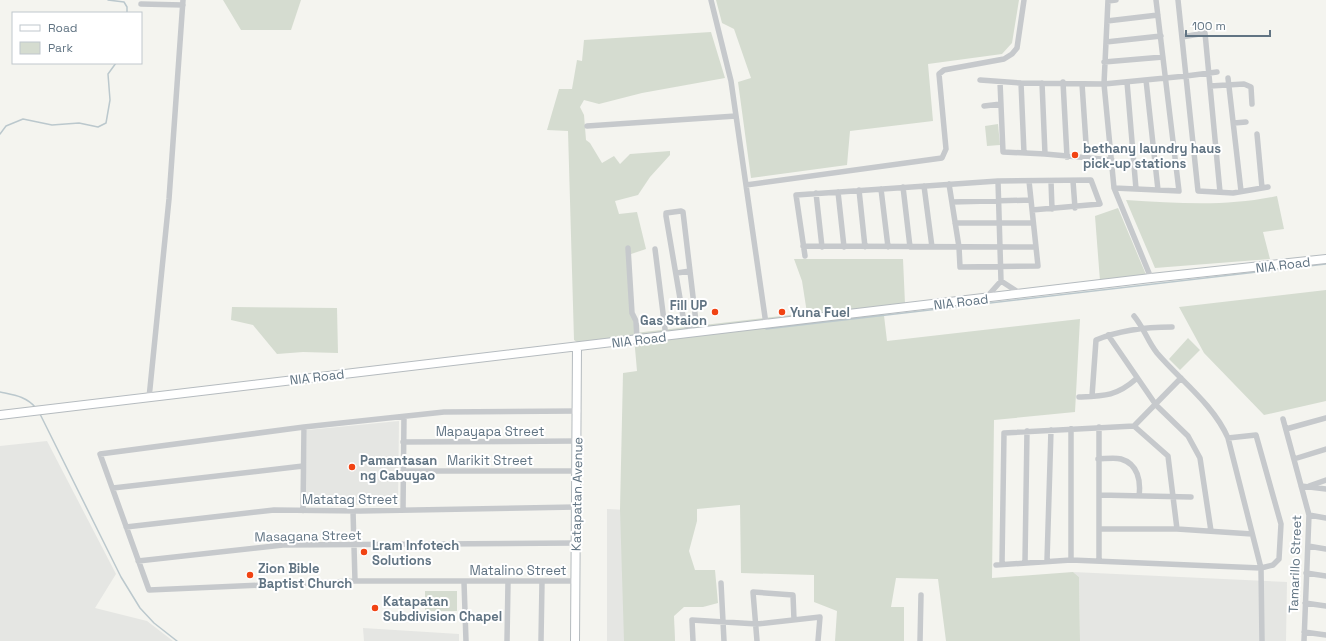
<svg xmlns="http://www.w3.org/2000/svg" width="1326" height="641" viewBox="0 0 1326 641" font-family="'Space Grotesk',sans-serif">
<style>
.built{fill:#e5e6e3}
.green{fill:#d5dcd0}
.lines{fill:none;stroke-linecap:round;stroke-linejoin:round}
.stream{stroke:#bbc8cd;stroke-width:1.5}
.secondary-casing{stroke:#b5bbbf;stroke-width:10}
.street{stroke:#c6c9cc;stroke-width:5.5}
.secondary{stroke:#fff;stroke-width:8}
.poi-dot{fill:#f14313;stroke:#fff;stroke-width:1.5}
.labels{text-anchor:middle;dominant-baseline:central;stroke-width:4;stroke-linejoin:round;paint-order:stroke}
.poi-label{font-size:13px;font-weight:bold;fill:#617483;stroke:#fff;text-anchor:start}
.street-label{font-size:13px;fill:#617483;stroke:#fff}
</style>
<rect width="100%" height="100%" fill="#f4f4ef"/>
<!-- built -->
<path class="built" d="M399,421L398,504L305,506L307,430Z
M47,441L116,574L95,608L147,621L173,641H0V446Z
M607,509L667,512L675,641H607Z
M1073,572L1287,582L1286,641H1080L1079,577Z
M363,628L459,634V641H364Z"/>
<!-- green -->
<path class="green" d="M223,0H301L291,30H241Z
M716,0H1019L1012,43L1002,54L928,64L933,121L850,131L847,165L751,178L738,82L751,78L734,29L722,23Z
M711,32L725,78L642,93L599,104L584,100L580,107L584,115L586,140L590,143L602,163L614,156L620,164L630,154L670,151V155L650,177L638,195L615,201L619,214L637,212L646,249L628,255L635,333L807,313L802,281L794,259H903L905,304L883,307L887,341L1080,319L1075,412L994,420L992,578L1073,572L1079,577L1080,641H946L938,579L896,578L891,607H904V641H835L837,611L814,602V575L741,573L740,505L697,509V521L689,551L695,570H715L718,603L703,607H684L674,616L675,641H624L620,509L623,373L637,371L634,337L580,344L574,340L568,131L547,130L559,89H572L577,60L582,61L584,40Z
M998,124L1000,145L987,146L985,126Z
M1277,196L1284,229L1263,232L1270,259L1155,268L1126,200C1178,203 1226,207 1277,196Z
M1118,208L1147,277L1100,281L1095,216Z
M1326,290V401L1264,415L1204,353L1179,307Z
M232,307L337,308L338,353L303,352L277,354L253,325L231,320Z
M1188,338L1200,350L1180,370L1169,359Z
M425,591H457V611H425Z"/>
<g class="lines">
<!-- stream -->
<path class="stream" d="M108,0L124,2L127,7V13
M0,134L6,126L23,119L52,125L79,123L98,127L106,123L110,100L108,74L116,63
M766,329L1326,264
M0,392C14,395 26,396 36,408
M40,414L121,577L140,608L154,623L177,641"/>
<defs>
<path id="secondary" d="M0,415L1151,278L1326,259
M575,641L577,348"/>
</defs>
<!-- secondary casing -->
<use href="#secondary" class="secondary-casing"/>
<!-- street -->
<path class="street" d="M711,0L731,81L766,324
M1108,0L1104,84L1114,188L1151,278
M1178,0L1198,191L1233,193L1268,187
M1108,1L1116,0
M141,4L183,5
M1107,21L1158,15
M1182,37L1205,33L1220,192
M1106,42L1161,36
M1104,62L1163,57
M1228,78L1241,191
M980,80L1021,83L1104,84L1186,76L1217,72
M1146,80L1158,190
M1000,82L1003,152L1045,154L1112,160
M1063,82L1067,157
M1127,82L1136,189
M1021,83L1024,153
M1042,83L1045,154
M1082,84L1087,158
M1210,86L1244,84L1251,87L1252,104
M984,106L1001,104
M1234,123L1246,122
M587,126L736,116
M1257,134L1262,188
M998,181L1001,281
M1051,181L1052,209
M1073,181L1075,208
M949,184L959,247L960,267L1038,266L1029,181
M746,185L942,158L946,149L939,74L944,70L1004,59L1012,54L1017,48L1024,0
M924,186L932,247
M903,187L910,247
M1114,188L1179,191L1156,0
M881,189L888,247
M859,190L865,247
M838,192L844,247
M816,193L822,247
M952,202L1031,200
M955,223H1033
M803,246L1034,247
M628,248L632,313L636,321L637,340
M655,249L666,337
M805,256L796,195L998,181L1091,180L1100,204L1032,210
M677,273L690,271
M985,299L1001,281L1021,294
M1134,316C1144,328 1148,342 1157,353C1181,381 1213,404 1228,438L1261,568L1262,641
M690,324L696,322L683,212L681,211L666,213V216L684,322L686,325L690,324L691,333
M1108,335L1156,405L1188,436L1200,458L1211,531
M1092,396L1096,340C1120,330 1145,327 1172,327
M1079,397C1104,396 1117,396 1136,379
M149,398L169,199L183,0
M1283,419L1309,515L1304,641
M1134,426L1168,456L1177,529
M1099,427V561
M1286,429L1326,418
M403,442L577,441
M1098,459C1104,459 1114,457 1121,459C1138,464 1141,481 1139,496
M1294,459L1326,449
M403,471H577
M1301,486L1326,489
M1309,486L1326,480
M113,488L303,466
M1099,495L1191,497
M403,510L404,417
M303,511L304,427
M353,511L355,581
M1309,515L1326,518
M126,527L274,510L360,511L576,507
M1099,529H1177L1252,534
M1308,546L1326,549
M1071,560V429
M138,561L283,545L576,543
M1047,561L1051,430
M1025,562L1027,431
M1002,564L1004,433L1134,426L1181,378
M996,565L1071,560L1261,568L1273,565L1279,559L1281,524L1256,435L1228,438
M1306,573L1326,576
M575,581H355L149,590L100,454L304,427L444,412L578,411
M464,582L466,641
M721,583L724,641
M1305,603L1326,606
M1304,632L1326,635
M507,641L508,582
M541,641L542,582
M693,641L692,620L757,624L820,617L818,641
M757,641L753,592L793,595L794,620
M920,641L921,595"/>
<!-- secondary -->
<use href="#secondary" class="secondary"/>
</g>
<!-- markers -->
<g class="poi-dot">
<circle cx="1075" cy="155" r="4"/>
<circle cx="715" cy="312" r="4"/>
<circle cx="782" cy="312" r="4"/>
<circle cx="352" cy="467" r="4"/>
<circle cx="364" cy="552" r="4"/>
<circle cx="250" cy="575" r="4"/>
<circle cx="375" cy="608" r="4"/>
</g>
<g class="labels">
<!-- poi labels -->
<g class="poi-label">
<text x="1083" y="148">bethany laundry haus<tspan x="1083" dy="15">pick-up stations</tspan></text>
<text x="707" y="305" text-anchor="end">Fill UP<tspan x="707" dy="15">Gas Staion</tspan></text>
<text x="790" y="312">Yuna Fuel</text>
<text x="360" y="460">Pamantasan<tspan x="360" dy="15">ng Cabuyao</tspan></text>
<text x="372" y="545">Lram Infotech<tspan x="372" dy="15">Solutions</tspan></text>
<text x="258" y="568">Zion Bible<tspan x="258" dy="15">Baptist Church</tspan></text>
<text x="383" y="601">Katapatan<tspan x="383" dy="15">Subdivision Chapel</tspan></text>
</g>
<!-- street labels -->
<g class="street-label">
<text transform="translate(1283 265) rotate(-7)">NIA Road</text>
<text transform="translate(961 302) rotate(-7)">NIA Road</text>
<text transform="translate(639 340) rotate(-7)">NIA Road</text>
<text transform="translate(317 377) rotate(-7)">NIA Road</text>
<text x="490" y="431">Mapayapa Street</text>
<text x="490" y="460">Marikit Street</text>
<text transform="translate(577 494) rotate(-89)">Katapatan Avenue</text>
<text x="350" y="499">Matatag Street</text>
<text transform="translate(308 536) rotate(-1)">Masagana Street</text>
<text transform="translate(1295 564) rotate(-88)">Tamarillo Street</text>
<text x="518" y="570">Matalino Street</text>
</g>
</g>
<!-- legend -->
<rect x="12" y="12" width="130" height="52" fill="#ffffff" stroke="#c0c7cd"/>
<rect x="20" y="25" width="20" height="6" fill="#ffffff" stroke="#c0c7cd"/>
<text x="48" y="32" font-size="12" fill="#617483">Road</text>
<rect x="20" y="42" width="20" height="12" fill="#d5dcd0" stroke="#c0c7cd"/>
<text x="48" y="52" font-size="12" fill="#617483">Park</text>
<!-- scale -->
<path d="M1186 30v6h84v-6" fill="none" stroke="#617483" stroke-width="2"/>
<text x="1192" y="30" font-size="12" fill="#617483" stroke="#ffffff" stroke-width="3" paint-order="stroke">100 m</text>
</svg>
